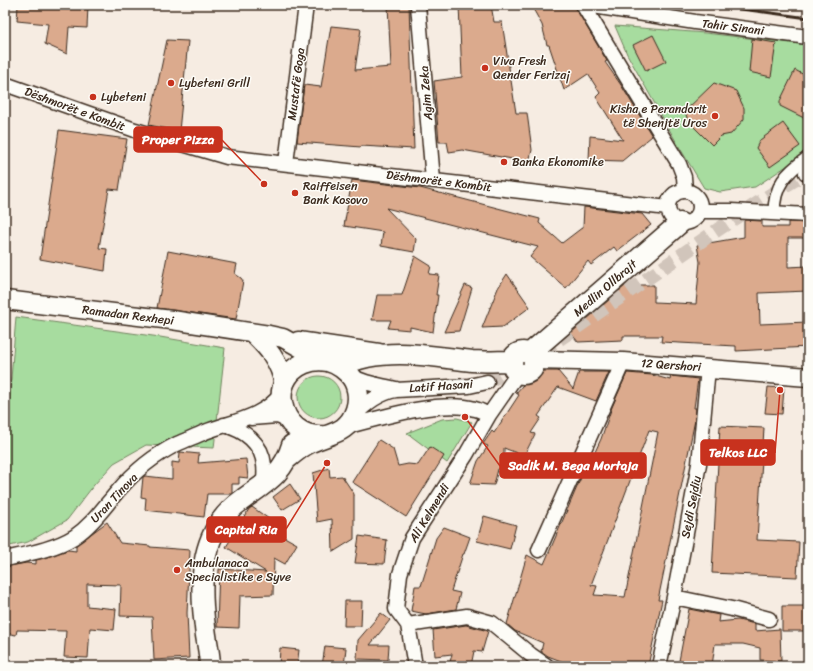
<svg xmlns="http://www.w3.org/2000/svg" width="813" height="671" viewBox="0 0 813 671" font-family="Sriracha,sans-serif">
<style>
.built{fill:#eed8c8}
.green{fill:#a7dc9f;stroke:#71835e}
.building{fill:#dbaa8d;stroke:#3b2a1e;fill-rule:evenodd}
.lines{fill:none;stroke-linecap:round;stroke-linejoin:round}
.minor-tunnel{stroke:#d1c5bb;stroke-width:14;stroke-dasharray:14 7;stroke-linecap:butt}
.pedestrian-casing{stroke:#3b2a1e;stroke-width:14}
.minor-casing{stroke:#3b2a1e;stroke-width:17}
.tertiary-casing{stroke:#3b2a1e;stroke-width:21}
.secondary-casing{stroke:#3b2a1e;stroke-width:23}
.pedestrian{stroke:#fdfcf7;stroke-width:11}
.minor{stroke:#fdfcf7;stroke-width:14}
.tertiary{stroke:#fdfcf7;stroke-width:18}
.secondary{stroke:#fdfcf7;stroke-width:20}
.rail{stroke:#3b2a1e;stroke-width:3}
.poi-dot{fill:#c8321e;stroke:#fdfcf7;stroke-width:1.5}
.labels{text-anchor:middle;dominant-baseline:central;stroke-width:3;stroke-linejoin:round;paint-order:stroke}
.street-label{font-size:12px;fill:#3b2a1e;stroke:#fdfcf7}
.poi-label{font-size:12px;fill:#3b2a1e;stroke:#fdfcf7;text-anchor:start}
.leader{fill:none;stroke:#c8321e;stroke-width:1.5}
.callout-dot{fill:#c8321e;stroke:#fdfcf7;stroke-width:1.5}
.callout{fill:#c8321e;stroke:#c8321e;stroke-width:1.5}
.callout-label{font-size:13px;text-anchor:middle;font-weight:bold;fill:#fff}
</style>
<rect width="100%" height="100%" fill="#f6ece2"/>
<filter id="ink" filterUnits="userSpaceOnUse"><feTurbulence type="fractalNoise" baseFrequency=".025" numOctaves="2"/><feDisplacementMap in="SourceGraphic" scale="8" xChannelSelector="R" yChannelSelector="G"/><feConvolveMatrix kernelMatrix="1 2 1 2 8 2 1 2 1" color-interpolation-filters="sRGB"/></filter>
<g filter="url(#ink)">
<!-- built -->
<path class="built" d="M5,317L7,318L8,448L5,483Z"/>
<!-- green -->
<path class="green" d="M615,26L705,33L808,45V152L755,187L720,192L704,188L678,145L627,54Z
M16,317L160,337L225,348L214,448L146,445L114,463L94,485L67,520L28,542L5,547V453Z
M298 397a21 21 0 1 1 42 0a21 21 0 1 1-42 0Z
M457,418L472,422L447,463L407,433L442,419Z"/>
<!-- building -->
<path class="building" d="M18,5H88L87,28L69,27L67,54L45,44L48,24L17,21Z
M388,5H409L414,149L361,146V147L297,142L304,85L321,87L331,26L361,29L355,70L391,67Z
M459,5H491L494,22H502L516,113H527L532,150L529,162L462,150L449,152L447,142H439L434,81L462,77Z
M531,5H560L575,7L607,61L605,62L621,85L652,136L622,161L589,160L590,136L623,140L596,97L600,93L588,74L564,90L549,45H547L542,25Z
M653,35L666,61L646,71L633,45Z
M752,39L776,43L771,77L749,72Z
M167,40L188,41L179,131L149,125Z
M795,70L808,77V120L780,106V101Z
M714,83L736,91L744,108V119L731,134L721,136L712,145L688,121L685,111Z
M783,123L800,146L770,167L756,148L760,140Z
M59,130L127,139L119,190L109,189L99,248L107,249L105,271L40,259Z
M352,180L420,188L540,219L539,223L562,243L583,227L584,207L642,214L651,225L617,251L614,247L591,265L588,261L566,288L530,257L538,247L386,208L416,239L414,252L381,246L383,232L344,226Z
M744,220L762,221V227H788V222L808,223V238H788V267L808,266V291L759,293L760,324L808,322V347L736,351V346L661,342L662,336H623V340L578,342L571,333L626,285H654V302L696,304L700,262L697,245L744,237Z
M168,251L237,264L235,274L241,278L243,281L236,319L157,308Z
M415,256L431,266L429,274L439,275L436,295H438L433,332L410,327V330L388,328L391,320H372L377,295H402Z
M507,274L530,307L503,327L482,328L498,288Z
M465,285L472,288L459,331L444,332Z
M535,371H558L573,389L579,372H609L596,401L558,387L538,416L541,418L531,433L535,434L524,456L504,448V469H498L494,485L470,484L478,461L488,446L483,444L492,431L494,433L519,395L516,393Z
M627,373L652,375L670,380L671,376L698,379L694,408H696L695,420L658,600H662L648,666H574L548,656L541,651L543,643L515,631L507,624L527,555L544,564L586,466L588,467L601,439L612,407ZM649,430L658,432L625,597L594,595L597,586L591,585Z
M768,387L784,388L782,414L765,413Z
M720,426L764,428L757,540L799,542L797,577L712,573Z
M379,440L393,449L398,466L408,464L418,465L430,447L444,456L406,517L352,482Z
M180,452L199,454L198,463L246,459L248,478L239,477V484H232V493L231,494H207L204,517L145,510L146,498L141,497L143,477L145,476L172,479V462L179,463Z
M329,468L330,477L342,476L354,494V539L333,552L332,519L317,522L313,473Z
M290,484L300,499L282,510L273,497Z
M252,507L269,519L261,524L297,544L285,564L274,558L273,595L240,596L239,628L217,627L219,569L266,572L226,547L249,509Z
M484,516L516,525L510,549L477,541Z
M107,522L120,543L150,546V547L190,550L187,613L189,658L154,660L152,617L120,616L121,585L87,584V606L116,609L114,630L90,628L88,658L64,657L66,631L17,630L16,635L5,633V567L26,563L36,564V560L68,550L76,551V545Z
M444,527L470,537L464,554H463L451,591L460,593L456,609L426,614L411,611L415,586H421L436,538Z
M359,536L387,540L384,564L355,563Z
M345,601H362L361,626H344Z
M782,606H808V631H782Z
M689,609L719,615L718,622L738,620L755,624V631L780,629L781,661L760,660V648L743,644H715L712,666H678Z
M381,613L390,620L370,645H389L388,660L357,659L358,640Z
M466,625L488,631L482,652L474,651L471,666H449L452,654L435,656L433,630Z
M325,646L346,648L344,666H322Z
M280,648L299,650L297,666H279Z"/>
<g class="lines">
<!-- minor-tunnel -->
<path class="minor-tunnel" d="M487,382C531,360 571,331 612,303C676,259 739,213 806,173"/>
<defs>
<path id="pedestrian" d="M774,213C774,185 786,173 808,157"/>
<path id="minor" d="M418,5L433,180
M583,5L679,164L684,177L685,190
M587,5L695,22L808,37
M5,84L135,130L227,157L668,208
M286,163L306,5
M806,173L808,172
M668 207a16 16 0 1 1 32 0a16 16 0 1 1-32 0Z
M700,211H731L808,215
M350,375C364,384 380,385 396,389
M354,416C366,403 379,393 396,390L469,386L487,382
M251,418L277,416L288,420
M224,425C244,430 262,443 264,465C265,471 264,478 264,484
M345,427C379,418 441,399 475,409C480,410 485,413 489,415
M539,550L623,362
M5,559C27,554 55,549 74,537C92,525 104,507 118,491C134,472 155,455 177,444C186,440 196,436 205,432C231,422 265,417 282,393
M674,597L732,609L769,619
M408,625L467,616L492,623L531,655L547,666
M415,666L408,625L396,609L400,574L412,538L466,455L489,415L518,373
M659,666L674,597L699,464L708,368"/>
<path id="tertiary" d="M5,300L172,320L269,335L283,338L324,361
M251,332C267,347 280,361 284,385
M298,341L379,353
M534,360L623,362L808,377"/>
<path id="secondary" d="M512 363a11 11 0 1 1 22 0a11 11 0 1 1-22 0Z
M529,354L680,223
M342,367C349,361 358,359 367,357C403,350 436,357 472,361C485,362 499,361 512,361
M288,458C295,452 302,446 311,442C330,433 348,434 356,410C360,398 358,383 348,373C339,364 326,358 312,361C264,371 276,441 326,436
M210,666C210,653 206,640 205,627C199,580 200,530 242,500C265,483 283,475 292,445"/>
</defs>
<!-- pedestrian casing -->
<use href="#pedestrian" class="pedestrian-casing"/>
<!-- minor casing -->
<use href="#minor" class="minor-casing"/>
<!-- tertiary casing -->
<use href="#tertiary" class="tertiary-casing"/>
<!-- secondary casing -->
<use href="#secondary" class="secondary-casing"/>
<!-- pedestrian -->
<use href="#pedestrian" class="pedestrian"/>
<!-- minor -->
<use href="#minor" class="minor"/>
<!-- tertiary -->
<use href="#tertiary" class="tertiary"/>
<!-- secondary -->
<use href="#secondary" class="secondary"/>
<!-- rail -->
<path class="rail" d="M712,5L808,18"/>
</g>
</g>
<!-- markers -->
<g class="poi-dot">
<circle cx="485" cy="68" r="4"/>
<circle cx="171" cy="83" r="4"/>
<circle cx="93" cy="97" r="4"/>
<circle cx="715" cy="116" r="4"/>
<circle cx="504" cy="162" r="4"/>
<circle cx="295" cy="193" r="4"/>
<circle cx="177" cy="570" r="4"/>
</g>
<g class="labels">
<!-- street labels -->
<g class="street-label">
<text transform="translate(733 27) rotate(7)">Tahir Sinani</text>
<text transform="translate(296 84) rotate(-83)">Mustafë Goga</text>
<text transform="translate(426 93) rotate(-95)">Agim Zeka</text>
<text transform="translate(75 109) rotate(20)">Dëshmorët e Kombit</text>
<text transform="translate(439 181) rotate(7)">Dëshmorët e Kombit</text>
<text transform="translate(605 288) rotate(-41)">Medlin Ollbrajt</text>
<text transform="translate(128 315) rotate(7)">Ramadan Rexhepi</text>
<text transform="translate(671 365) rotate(4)">12 Qershori</text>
<text transform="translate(441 386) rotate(-4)">Latif Hasani</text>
<text transform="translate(114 498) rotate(-47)">Uran Tinova</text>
<text transform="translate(691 507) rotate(-79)">Sejdi Sejdiu</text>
<text transform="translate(429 513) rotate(-59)">Ali Kelmendi</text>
</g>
<!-- poi labels -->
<g class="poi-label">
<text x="493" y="61">Viva Fresh<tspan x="493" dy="14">Qender Ferizaj</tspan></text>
<text x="179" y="83">Lybeteni Grill</text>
<text x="101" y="97">Lybeteni</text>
<text x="707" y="109" text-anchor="end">Kisha e Perandorit<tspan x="707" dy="14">të Shenjtë Uros</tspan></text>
<text x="512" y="162">Banka Ekonomike</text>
<text x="303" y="186">Raiffeisen<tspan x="303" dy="14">Bank Kosovo</tspan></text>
<text x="185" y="563">Ambulanaca<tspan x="185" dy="14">Specialistike e Syve</tspan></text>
</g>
</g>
<!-- callouts -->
<path class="leader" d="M264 184L222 140M780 390L775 453M465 417L500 466M327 463L286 529"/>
<g class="callout-dot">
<circle cx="264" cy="184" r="4"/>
<circle cx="780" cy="390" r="4"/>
<circle cx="465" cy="417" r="4"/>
<circle cx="327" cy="463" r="4"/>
</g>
<g class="callout">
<rect x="134" y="127" width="88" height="25" rx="4"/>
<rect x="701" y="440" width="74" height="25" rx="4"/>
<rect x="500" y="453" width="146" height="25" rx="4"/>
<rect x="207" y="517" width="79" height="25" rx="4"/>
</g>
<g class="callout-label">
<text x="178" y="144">Proper Pizza</text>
<text x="738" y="457">Telkos LLC</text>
<text x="573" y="470">Sadik M. Bega Mortaja</text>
<text x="246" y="534">Capital Ria</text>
</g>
<!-- margin -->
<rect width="813" height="671" fill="none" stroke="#fdfcf7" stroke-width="20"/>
<rect x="10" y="10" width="793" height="651" fill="none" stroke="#3b2a1e" stroke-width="1.5" filter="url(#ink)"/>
</svg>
